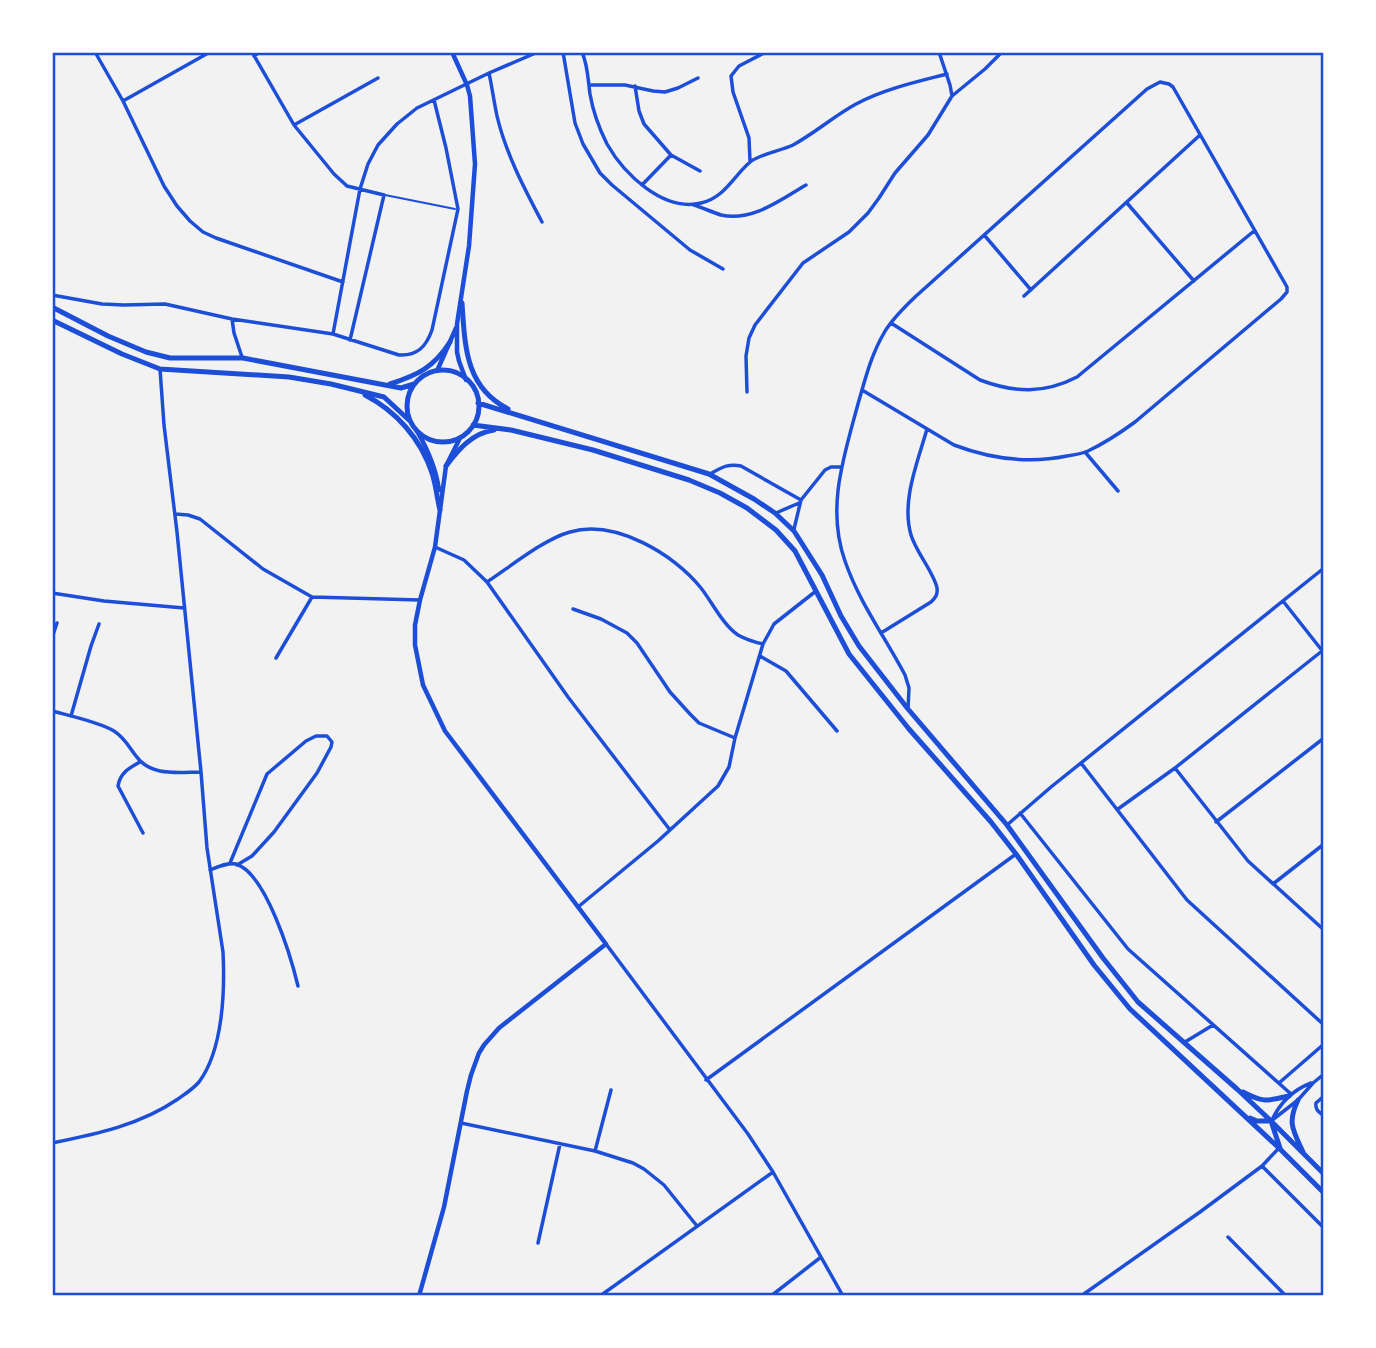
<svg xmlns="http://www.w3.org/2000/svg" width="1376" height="1348" viewBox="0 0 1376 1348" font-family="Figtree,sans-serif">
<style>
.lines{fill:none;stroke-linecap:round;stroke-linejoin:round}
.service{stroke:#1d4ed8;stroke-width:2}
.minor{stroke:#1d4ed8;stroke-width:3.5}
.tertiary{stroke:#1d4ed8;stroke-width:4.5}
.secondary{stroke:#1d4ed8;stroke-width:4.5}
.trunk{stroke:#1d4ed8;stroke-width:5}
.neatline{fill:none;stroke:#1d4ed8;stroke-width:2.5}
</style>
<rect width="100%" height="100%" fill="#f2f2f2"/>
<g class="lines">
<!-- service -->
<path class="service" d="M385,195L455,209"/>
<!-- minor -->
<path class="minor" d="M95,52L123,101L164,186L177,206L190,221L203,232L216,238L343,282
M252,52L294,125L334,174L347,186L384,195L350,340
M563,52L575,123L583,144L600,173L612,185L690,250L723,269
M582,52C588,66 588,80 590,94C593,112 599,128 607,144C624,174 663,212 701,203C724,198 733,177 749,163C758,154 781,151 793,145C815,133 834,116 856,104C884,89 916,82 947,74
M939,52L950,85L952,96
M254,56L260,52
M489,73C492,87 494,102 497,116C506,154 524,188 542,222
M589,85H625L653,91L665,92L678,88L698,78
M635,86L639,111L644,124L671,155L700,171
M123,101L210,52
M294,125L378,78
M750,161L749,138L733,92L731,76L739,66L766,52
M642,185L671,155
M1127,203L1194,281
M694,205C703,208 712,212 721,215C752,222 780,200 806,185
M985,236L1031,290
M52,295L102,304L124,305L165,304L232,319L333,334L399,355C417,356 426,347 432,330L458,209L446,148L434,100
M1024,296L1200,135
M232,319L234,333L242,357
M891,323L980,380C1015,393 1044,394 1077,377L1254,231
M333,334L360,189L368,164L378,145L397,124L417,108L489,73L538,52
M862,390L954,445C991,459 1028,464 1067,456C1074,455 1081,454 1088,451C1105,443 1120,433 1135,422L1281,299L1287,292V287L1173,87L1169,84L1160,82L1147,89L915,297C904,308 892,319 884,333C871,355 865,380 858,404C844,456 826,508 845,561C859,602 885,637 905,675L909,688L908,709
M747,392L746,356L749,338L755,325L803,263L849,232L868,213L879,198L895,173L928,135L952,96L985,69L1002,52
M1085,452L1118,491
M710,474C721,468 728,463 741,466L801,500
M776,513L799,503
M175,514L188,515L200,519L263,569L312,597L420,600
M794,529L801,500L825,470L831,467H841
M435,547L464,560L487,582L568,697L670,830
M487,582C510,567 544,539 570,532C615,519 674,554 701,588C712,602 723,625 738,635C745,639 754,642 763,644
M52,593L104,601L184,608
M1283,601L1324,653
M573,609L601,619L627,633L637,643L670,692L690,714L699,723L735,738
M881,633L931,602C935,598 938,595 937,588C934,573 916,552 911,535C901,501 918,461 927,429
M52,638L57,623
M760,656L786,671L837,731
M276,658L312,597
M52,711C71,716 99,722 114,731C124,737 129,747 136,756C151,777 178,772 201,772
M71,716L91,646L99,624
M140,762C129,768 120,773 118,786L143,833
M1081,763L1187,900L1324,1025
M1175,768L1248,861L1324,930
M1118,809L1175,768L1322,651
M1020,813L1128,949L1291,1094
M1216,822L1324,738
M1007,825L1051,787L1324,568
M230,863L267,774L306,741L316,736H327L332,742L331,747L317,773L274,832L252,856L237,865
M210,870C218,867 228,862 236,864C266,873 291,957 298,986
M1273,884L1324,844
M578,907L658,841L718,786L729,767L735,738L763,644L774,624L816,591
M606,944L748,1134L773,1172L843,1296
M1185,1042L1213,1025
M706,1080L1016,854
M1279,1083L1324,1044
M1324,1096L1316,1103C1315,1110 1319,1112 1324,1116
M1272,1120C1280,1103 1293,1090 1311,1083
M1271,1121L1298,1100L1313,1083L1324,1074
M461,1123L595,1151L633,1163L644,1169L664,1185L697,1226
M52,1143C97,1134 140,1125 178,1099C185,1094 193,1089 199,1082C223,1050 225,991 223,952L207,848L201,772L177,532L164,425L160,369
M595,1151L611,1090
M1262,1166L1324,1228
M1228,1237L1286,1296
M538,1243L560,1144
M600,1296L773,1172
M771,1296L821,1257
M1081,1296L1200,1212L1262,1166L1278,1149"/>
<!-- tertiary -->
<path class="tertiary" d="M417,431C428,450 436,468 439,490
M419,1296L444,1207L467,1091L471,1075L479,1053L484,1045L499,1028L606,944L445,731L423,685L415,645V625L420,600L435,547L446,466L460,438"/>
<!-- secondary -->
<path class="secondary" d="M452,52L467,85L470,96L475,164L469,246L457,324V352L459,361L466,380
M437,371L456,328"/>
<!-- trunk -->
<path class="trunk" d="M462,303C465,346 465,387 508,409
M52,307L108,336L146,352L170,358H243L401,388L414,384
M52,320L122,354L160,369L289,377L331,384L384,397L410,421
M407 406a36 36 0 1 1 72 0a36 36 0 1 1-72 0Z
M390,384C418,375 434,367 450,342
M365,395C396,411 421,439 432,473C436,485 437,498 440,510
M478,403L709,474L754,499L775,513L794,531L822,575L841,616L859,646L908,709L1007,825L1103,958L1138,1002L1237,1089L1271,1121L1324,1174
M473,425L511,430L593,450L689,480L720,493L747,508L776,530L795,551L849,654L909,729L991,822L1016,854L1094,965L1130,1009L1279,1148L1324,1193
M446,466C458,450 472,433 494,430
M1243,1092C1264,1103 1266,1101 1289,1096
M1298,1100C1287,1123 1293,1130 1303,1152
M1250,1118L1257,1121H1271
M1272,1124L1280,1148"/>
</g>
<!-- border -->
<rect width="1376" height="1348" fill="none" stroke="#ffffff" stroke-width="108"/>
<rect x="54" y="54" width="1268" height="1240" class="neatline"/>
</svg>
